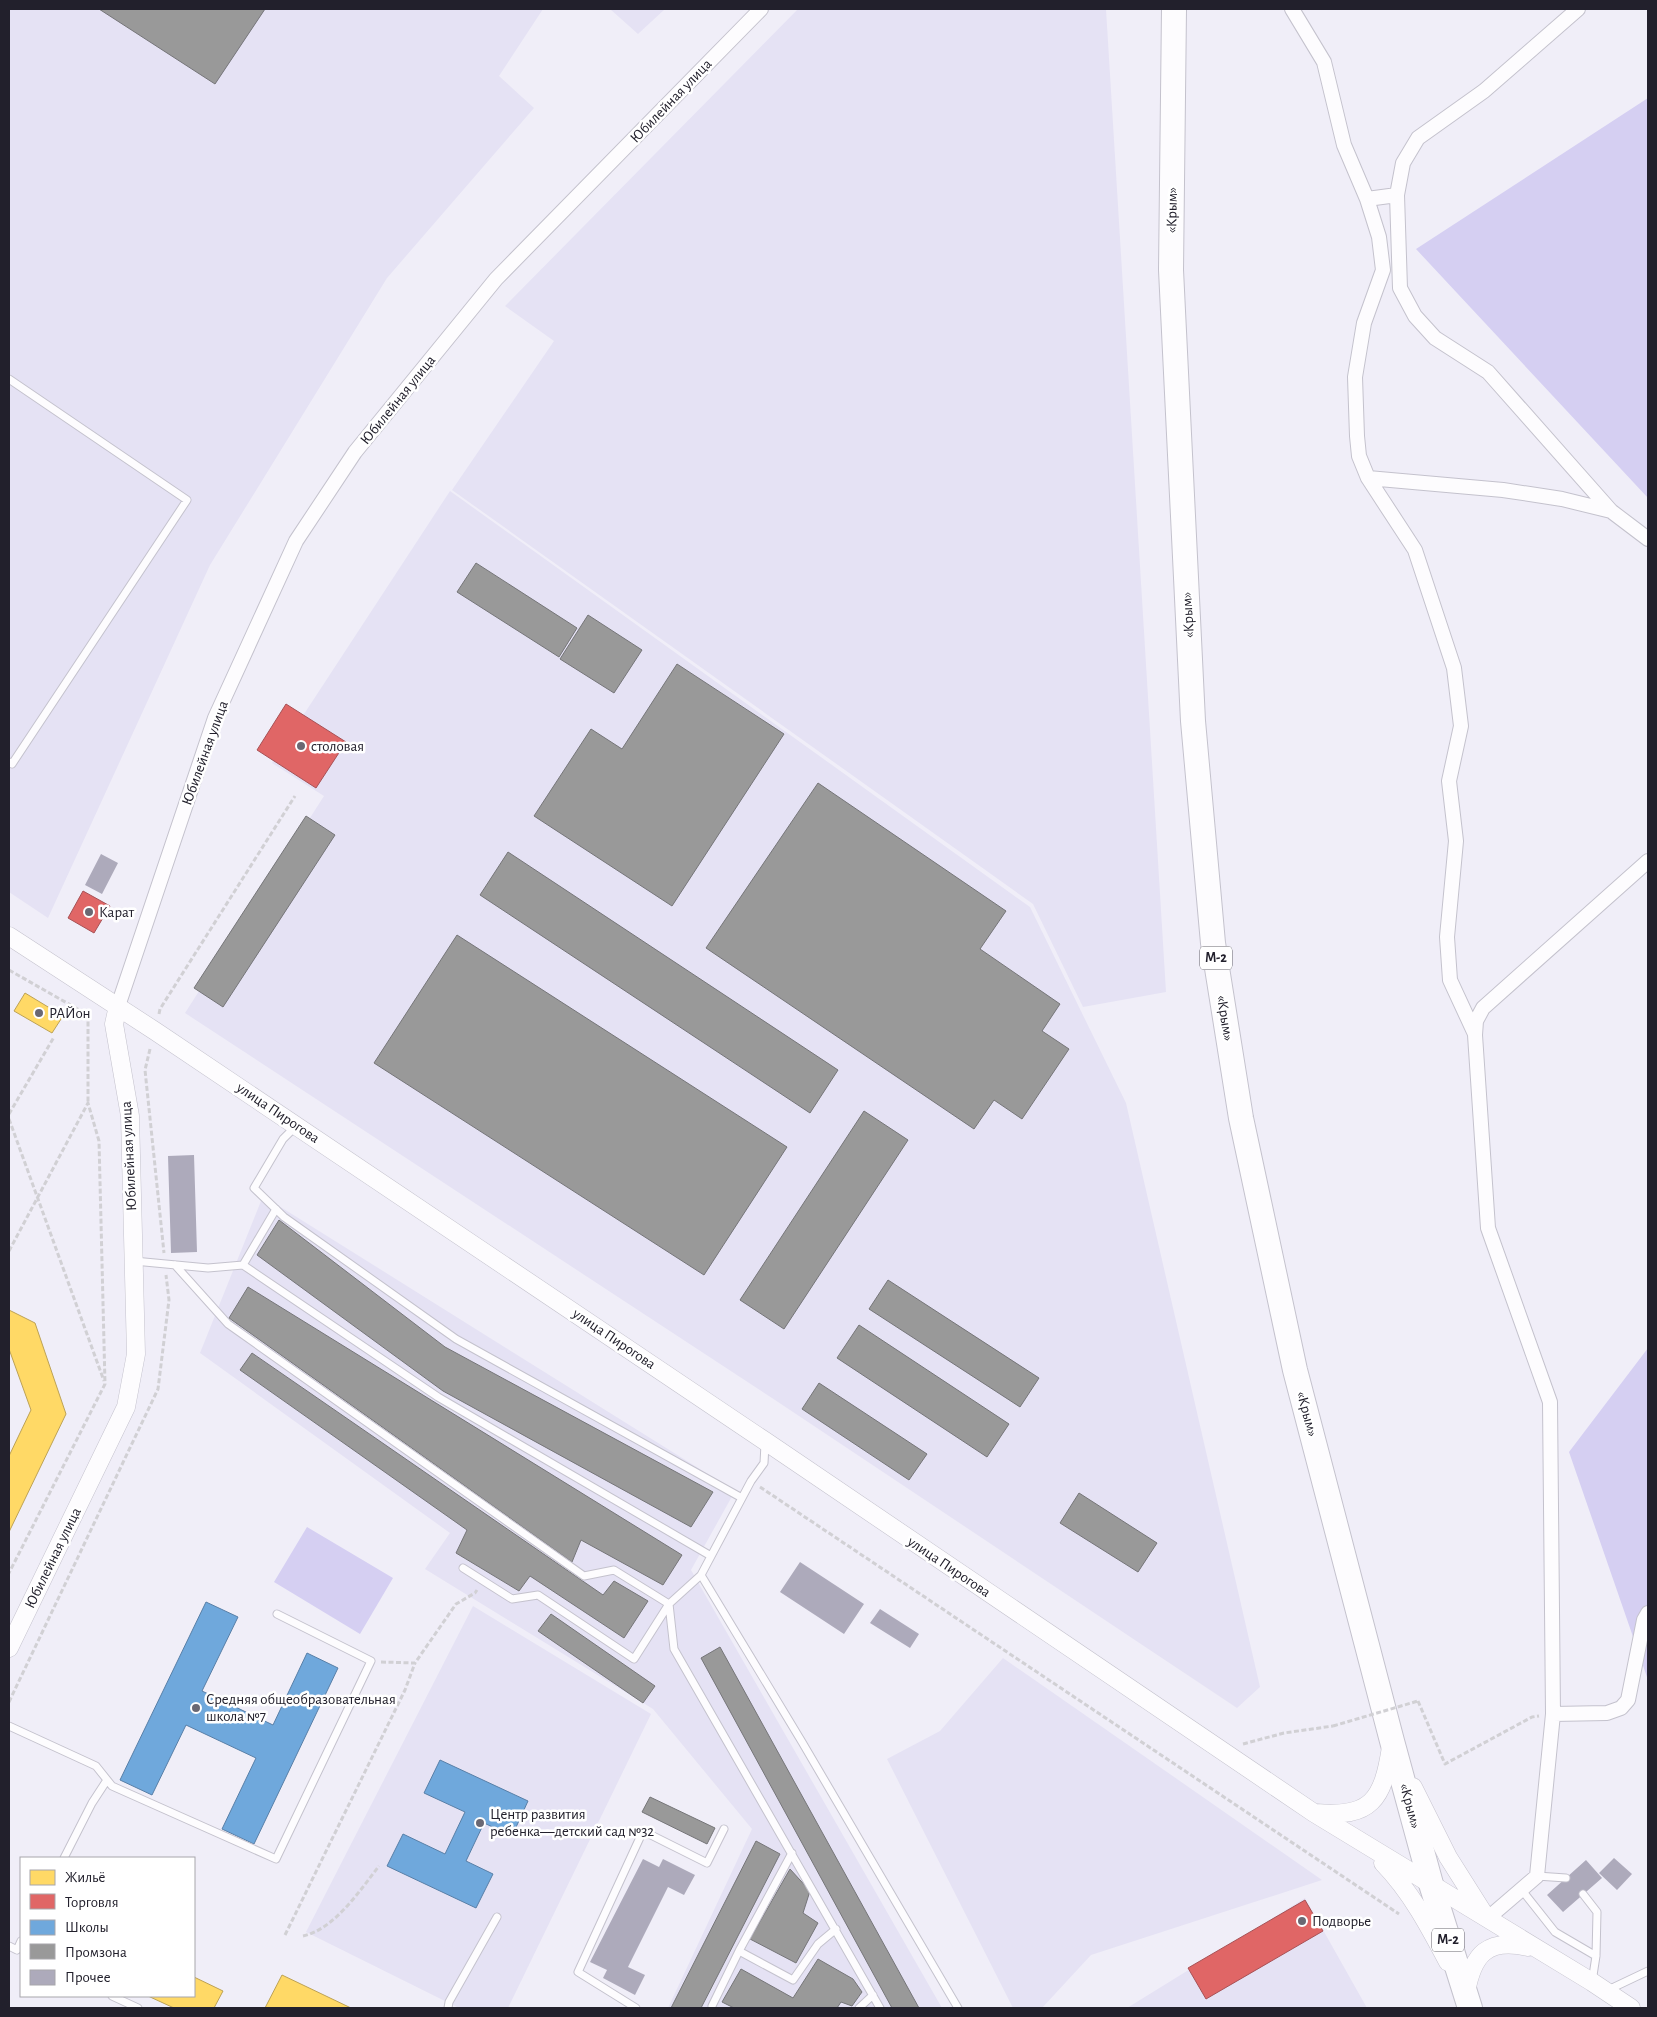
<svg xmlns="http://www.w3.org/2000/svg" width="1657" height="2017" viewBox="0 0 1657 2017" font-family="'Alegreya Sans',sans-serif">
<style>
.built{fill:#e5e2f4}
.green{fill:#d5cff2}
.homes{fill:#ffd966;stroke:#bda255}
.shops{fill:#e06666;stroke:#a75155}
.schools{fill:#6fa8dc;stroke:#587fa7}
.industry{fill:#999;stroke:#757578}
.building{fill:#adaabb}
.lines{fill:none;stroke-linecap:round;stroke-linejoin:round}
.service-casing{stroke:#c4c2cd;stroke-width:9}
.minor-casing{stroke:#c4c2cd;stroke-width:16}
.tertiary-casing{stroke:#c4c2cd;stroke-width:19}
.trunk-casing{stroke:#c4c2cd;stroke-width:26}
.path{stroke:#d1d0d4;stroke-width:3;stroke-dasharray:5 2.5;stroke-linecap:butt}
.service{stroke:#fdfcfe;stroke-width:7}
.minor{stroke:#fdfcfe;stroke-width:14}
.tertiary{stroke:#fdfcfe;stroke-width:18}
.trunk{stroke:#fdfcfe;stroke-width:24}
.path-bridge{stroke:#d1d0d4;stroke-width:3;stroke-dasharray:5 2.5;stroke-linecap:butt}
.poi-dot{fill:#6a6873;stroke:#fff;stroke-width:2}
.labels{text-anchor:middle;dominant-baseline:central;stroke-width:5;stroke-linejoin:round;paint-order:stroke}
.shield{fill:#fff;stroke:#64636b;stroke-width:1}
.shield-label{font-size:14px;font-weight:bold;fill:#22202c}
.street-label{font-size:15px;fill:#22202c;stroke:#fff}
.poi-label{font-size:15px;fill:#22202c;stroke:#fff;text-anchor:start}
</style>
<rect width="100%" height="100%" fill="#f0eef8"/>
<!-- built -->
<path class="built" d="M9,9H543L499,76L534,108L387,278L210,565L48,918L9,892Z
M610,9H665L638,34Z
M798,9H1106L1166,992L1083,1007L1033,904L452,490L554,341L505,306Z
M450,491L1030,907L1126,1103L1260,1687L1237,1708L772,1398L185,1013L324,796L272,763Z
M263,1196L735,1491L691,1570L942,2008H668L752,1829L653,1709L425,1569L450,1533L200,1353Z
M473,1606L651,1714L508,2008H459L306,1932Z
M1003,1658L1177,1779L1322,1880L1091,1955L1042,2008H1013L887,1759L940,1731Z
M1305,1898L1367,2008H1127Z"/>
<!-- green -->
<path class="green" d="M1648,98V498L1416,249Z
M1648,1348V1680L1569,1452Z
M307,1527L393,1578L360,1634L274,1582Z"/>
<!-- homes -->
<path class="homes" d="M25,993L63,1016L52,1033L14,1011Z
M9,1310L35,1323L66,1414L9,1532V1456L31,1410L9,1349Z
M282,1975L351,2008H265Z
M194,1977L223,1991L214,2008H174L148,1996H194Z"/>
<!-- shops -->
<path class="shops" d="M286,704L346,742L316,788L257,750Z
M83,891L110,906L94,933L68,918Z
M1305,1900L1323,1931L1206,1999L1188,1968Z"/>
<!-- schools -->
<path class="schools" d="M206,1602L238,1617L202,1691L273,1725L307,1653L338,1668L254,1844L222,1829L256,1758L186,1725L152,1795L120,1780Z
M440,1760L528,1801L512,1836L484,1823L466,1861L493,1874L476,1908L387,1866L403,1834L445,1854L465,1812L424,1793Z"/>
<!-- industry -->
<path class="industry" d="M99,9H265L215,84Z
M476,563L577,628L559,657L457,592Z
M588,615L642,650L614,693L560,659Z
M677,664L784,734L672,906L534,816L591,729L622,749Z
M818,783L1006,911L980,949L1060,1004L1042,1031L1069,1049L1022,1119L994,1100L974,1129L706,948Z
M306,816L335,835L223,1007L194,988Z
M508,852L838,1070L810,1113L480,895Z
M457,935L787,1147L704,1275L374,1063Z
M864,1111L908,1140L784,1329L740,1300Z
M279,1220L445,1347L713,1492L691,1527L443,1391L257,1255Z
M888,1280L1039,1378L1020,1407L869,1309Z
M248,1287L682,1555L663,1585L581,1540L572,1562L229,1318Z
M859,1325L1009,1424L987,1457L837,1358Z
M252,1353L603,1595L614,1581L648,1601L624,1638L530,1576L519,1591L456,1553L467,1530L240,1370Z
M819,1383L927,1454L909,1480L802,1409Z
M1079,1493L1157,1543L1138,1572L1060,1523Z
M551,1614L655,1686L643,1703L538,1631Z
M720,1647L919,2008H892L701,1658Z
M650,1797L715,1828L707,1844L642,1812Z
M756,1841L780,1854L701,2008H671Z
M790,1869L810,1891L803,1913L818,1923L796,1963L750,1939Z
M818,1959L853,1979L862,1992L852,2006L841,2002L837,2008H734L722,2002L741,1969L793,1998Z"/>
<!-- building -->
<path class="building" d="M101,854L118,863L102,894L85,885Z
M194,1155L197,1252L171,1253L168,1156Z
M800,1562L864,1604L844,1634L780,1592Z
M880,1609L919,1634L910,1648L870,1623Z
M1614,1858L1632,1874L1617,1890L1599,1873Z
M643,1859L659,1867L663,1859L695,1875L684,1895L668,1887L628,1967L645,1975L635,1995L603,1978L607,1970L590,1962Z
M1586,1860L1602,1878L1563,1912L1547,1895Z"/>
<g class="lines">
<defs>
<path id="service" d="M9,379L187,500L12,764L9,762
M296,1126L283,1139L254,1188L284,1217L456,1339L742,1498
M276,1209L243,1265L438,1397L711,1556
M134,1261L208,1268L243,1265
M175,1265L228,1324L584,1576L614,1570L669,1604L701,1575
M765,1444L764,1463L751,1481L701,1575L802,1742L958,2008
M463,1568L512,1599L538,1595L634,1659L669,1604L674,1649L880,2008
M9,1726L96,1766L112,1786L276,1859L371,1661L277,1614
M64,1858L92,1803L107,1780
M1537,1876L1566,1878
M1521,1889L1555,1932L1596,1956
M1583,1894L1597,1912L1596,1956L1592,1982
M9,1946L17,1950L21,1941
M739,1951L792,1853
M1608,1990L1648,1971
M112,1996L138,2008
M712,2006L739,1951L793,1980L818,1944L836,1929
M448,2008L449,2002L497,1917
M636,2008L578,1972L643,1831L707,1863L724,1829
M859,2008L873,1995"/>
<path id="minor" d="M1292,9L1324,62L1344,145L1367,199L1379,237L1383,270L1364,323L1355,377L1357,436L1359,456L1368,478L1415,550L1454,668L1461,726L1449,781L1456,841L1447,937L1450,980L1475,1034
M1578,9L1484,91L1418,138L1403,163L1397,195L1400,288L1415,316L1435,338L1488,372L1611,511
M1367,199L1397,195
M1368,478L1503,490L1562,499L1611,511L1648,539
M118,1006L215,718L296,541L355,452L496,279L761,9
M1553,1714L1607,1713L1621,1708L1628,1700L1644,1620L1648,1613
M1487,1919L1537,1876L1553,1714L1550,1402L1488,1228L1475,1035L1476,1021L1483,1008L1648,861"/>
<path id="tertiary" d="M9,936L155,1031L765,1441L1314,1813L1592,1982L1631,2008
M9,1648L126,1407L136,1354L130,1116L114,1024L118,1006
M1413,1787L1448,1857L1484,1914
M1316,1813C1371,1818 1383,1800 1391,1747
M1383,1863C1411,1892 1429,1926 1448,1962
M1466,1992C1473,1954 1487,1938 1528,1947"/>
<path id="trunk" d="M1174,9L1171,270L1193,721L1213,943L1241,1118L1295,1370L1392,1741L1431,1884L1470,2008"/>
</defs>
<!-- service casing -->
<use href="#service" class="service-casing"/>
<!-- minor casing -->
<use href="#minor" class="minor-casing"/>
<!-- tertiary casing -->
<use href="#tertiary" class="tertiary-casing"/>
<!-- trunk casing -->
<use href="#trunk" class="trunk-casing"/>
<!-- path -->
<path class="path" d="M9,970L88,1015V1103
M159,1014L160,1009L295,796
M150,1049L145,1070L164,1253
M9,1114L54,1037
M9,1119L104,1381
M9,1251L88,1103L99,1141L105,1384L9,1573
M760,1487L1399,1914
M381,1662L415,1663L456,1604L475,1593L477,1590
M1418,1701L1445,1764L1532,1717L1539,1716
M9,1702L158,1389L169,1300L166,1275
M1243,1744L1284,1733L1333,1726
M285,1935L405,1690L415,1663
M303,1936C335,1929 360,1890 379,1866"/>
<!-- service -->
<use href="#service" class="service"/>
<!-- minor -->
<use href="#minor" class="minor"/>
<!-- tertiary -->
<use href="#tertiary" class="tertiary"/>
<!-- trunk -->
<use href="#trunk" class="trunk"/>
<!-- path-bridge -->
<path class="path-bridge" d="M1333,1726L1418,1701"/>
</g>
<!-- markers -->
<g class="poi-dot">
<circle cx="301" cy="746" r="5"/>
<circle cx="89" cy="912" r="5"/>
<circle cx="39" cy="1013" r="5"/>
<circle cx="196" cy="1708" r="5"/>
<circle cx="480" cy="1823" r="5"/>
<circle cx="1302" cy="1921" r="5"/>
</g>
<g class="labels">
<!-- shield labels -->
<g class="shield">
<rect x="1200" y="946.5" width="32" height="23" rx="4"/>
<rect x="1432" y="1928.5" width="32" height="23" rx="4"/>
</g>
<g class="shield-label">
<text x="1216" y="958">М-2</text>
<text x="1448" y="1940">М-2</text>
</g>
<!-- street labels -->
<g class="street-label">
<text transform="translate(671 101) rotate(-46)">Юбилейная улица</text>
<text transform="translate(1172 210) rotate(-89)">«Крым»</text>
<text transform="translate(398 400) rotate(-51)">Юбилейная улица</text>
<text transform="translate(1188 615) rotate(-93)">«Крым»</text>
<text transform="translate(205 753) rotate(-70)">Юбилейная улица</text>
<text transform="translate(1225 1018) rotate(81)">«Крым»</text>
<text transform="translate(278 1113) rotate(34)">улица Пирогова</text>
<text transform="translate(129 1156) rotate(-93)">Юбилейная улица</text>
<text transform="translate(614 1339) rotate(34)">улица Пирогова</text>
<text transform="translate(1307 1414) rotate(75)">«Крым»</text>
<text transform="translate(53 1558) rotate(-64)">Юбилейная улица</text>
<text transform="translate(949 1567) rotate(34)">улица Пирогова</text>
<text transform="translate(1410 1806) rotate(75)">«Крым»</text>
</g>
<!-- poi labels -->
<g class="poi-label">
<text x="311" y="746">столовая</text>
<text x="99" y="912">Карат</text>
<text x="49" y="1013">РАЙон</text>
<text x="206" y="1699">Средняя общеобразовательная<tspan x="206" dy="17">школа №7</tspan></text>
<text x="490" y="1814">Центр развития<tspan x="490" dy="17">ребенка––детский сад №32</tspan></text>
<text x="1312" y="1921">Подворье</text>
</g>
</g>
<!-- border -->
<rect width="1657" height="2017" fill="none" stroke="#22202c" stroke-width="20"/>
<!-- legend -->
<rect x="20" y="1857" width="175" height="140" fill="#ffffff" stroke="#a7a6ab"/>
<rect x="30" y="1870" width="25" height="15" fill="#ffd966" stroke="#a7a6ab"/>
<text x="65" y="1882" font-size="15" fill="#22202c">Жильё</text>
<rect x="30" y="1894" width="25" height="15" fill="#e06666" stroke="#a7a6ab"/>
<text x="65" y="1907" font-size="15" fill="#22202c">Торговля</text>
<rect x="30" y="1920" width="25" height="15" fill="#6fa8dc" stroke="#a7a6ab"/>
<text x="65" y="1932" font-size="15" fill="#22202c">Школы</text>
<rect x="30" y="1944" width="25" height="15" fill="#999999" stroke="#a7a6ab"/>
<text x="65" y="1957" font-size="15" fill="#22202c">Промзона</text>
<rect x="30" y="1970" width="25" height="15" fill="#adaabb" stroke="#a7a6ab"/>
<text x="65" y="1982" font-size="15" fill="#22202c">Прочее</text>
</svg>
